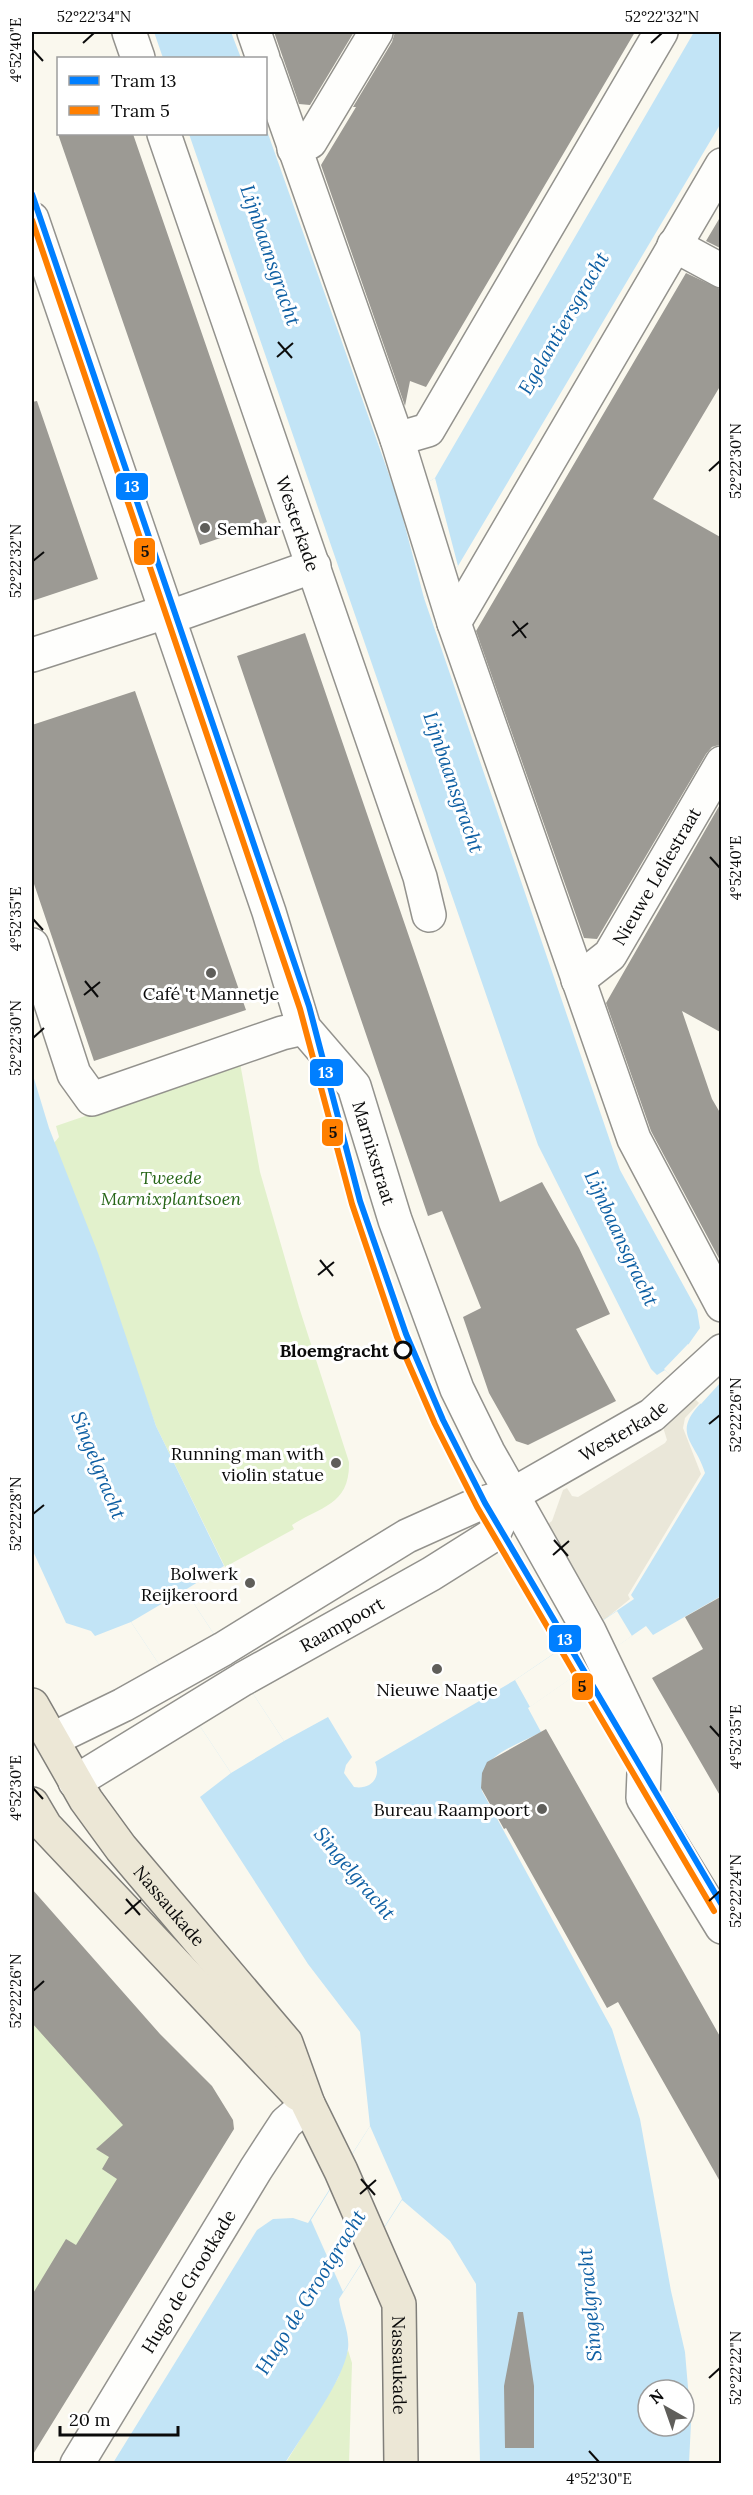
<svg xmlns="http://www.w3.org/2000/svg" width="753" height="2495" viewBox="0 0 753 2495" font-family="Lora,serif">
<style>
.green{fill:#e2f1cc}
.plaza{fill:#eae7d9}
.water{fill:#c2e4f6;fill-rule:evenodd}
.pier{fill:#faf8ee}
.building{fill:#9c9a94}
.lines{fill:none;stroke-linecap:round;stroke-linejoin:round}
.minor-casing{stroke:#93928d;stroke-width:36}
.major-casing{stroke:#807f7a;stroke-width:36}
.minor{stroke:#fefefc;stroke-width:33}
.major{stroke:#ece7d6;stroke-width:33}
.tram-1-casing{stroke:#fff;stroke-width:10}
.tram-2-casing{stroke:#fff;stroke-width:10}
.tram-1{stroke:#007fff;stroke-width:6}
.tram-2{stroke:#ff7f00;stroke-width:6}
.ticks{fill:none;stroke:#0b0b0b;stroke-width:2}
.poi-dot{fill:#5f5e5a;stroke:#fff;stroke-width:2}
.stop-dot{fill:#fff;stroke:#0b0b0b;stroke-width:3}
.labels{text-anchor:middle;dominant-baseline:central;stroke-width:6;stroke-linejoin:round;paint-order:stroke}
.street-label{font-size:18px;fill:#0b0b0b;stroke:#fff}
.poi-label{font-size:18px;fill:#0b0b0b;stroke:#fff;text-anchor:end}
.park-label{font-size:18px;font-style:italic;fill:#276618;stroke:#fff}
.stop-label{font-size:18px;font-weight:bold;fill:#0b0b0b;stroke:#fff;text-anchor:end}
.water-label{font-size:20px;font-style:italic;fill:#0e5fa3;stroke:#fff}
.line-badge{stroke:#fff;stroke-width:2}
.badge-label{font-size:16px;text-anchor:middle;font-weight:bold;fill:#fff}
.pale-badge-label{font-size:16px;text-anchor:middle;font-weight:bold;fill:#111}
.neatline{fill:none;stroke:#0b0b0b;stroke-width:2}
.ticks-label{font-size:15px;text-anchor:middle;fill:#0b0b0b}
</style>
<rect width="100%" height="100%" fill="#faf8ee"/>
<!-- green -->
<path class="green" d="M240,1063L260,1172L299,1307L349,1462C350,1505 321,1506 292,1525L294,1529L225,1567L156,1426L54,1143L59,1137L56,1126Z
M32,2015L114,2107L168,2143L32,2353Z
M348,2350L352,2363L349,2463L285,2464L338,2378Z"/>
<!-- plaza -->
<path class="plaza" d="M692,1396L699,1403L685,1418L683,1428L701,1474L628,1595L630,1599L604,1620L548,1524L552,1521L563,1490L567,1488L572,1496L578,1497L665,1443L667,1440L663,1427Z"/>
<!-- water -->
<path class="water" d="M154,32H231L241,58H163Z
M694,32H721V123L458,566L424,598L620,1170L697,1310L700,1328L688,1345L721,1375V1596L653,1635L646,1626L528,1708L541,1732C514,1747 477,1755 482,1791L612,2029L640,2119L671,2291L685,2352L691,2423L689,2463H480L476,2284L450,2241L402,2200L339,2299C341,2316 350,2332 348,2349C343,2382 303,2434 285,2463H113L257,2230L273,2219L293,2218L308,2223L370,2126L360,2032L308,1964L200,1797L231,1773L131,1622L95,1636L91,1631L66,1623L32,1549V1072L49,1128L98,1253L156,1426L224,1566L185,1590L284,1741L328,1717L352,1757L346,1765L344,1773L354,1787C370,1790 382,1778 375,1762L515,1680L634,1599L631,1595L705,1473C696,1442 671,1434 701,1403L665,1370L657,1375L651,1369L538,1145L189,134H266V128L398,500L435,478ZM648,2390H684V2426H648Z"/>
<!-- pier -->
<path class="pier" d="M435,478L458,566L424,598L398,500Z
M688,1344L721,1375V1382L701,1404L664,1369Z
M185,1590L284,1741L231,1773L131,1622Z
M617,1611L632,1636L530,1707L515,1680Z
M370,2126L402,2199L343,2292L311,2220Z"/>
<!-- building -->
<path class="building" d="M274,32H354L310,105L299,104Z
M395,32H635L426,387L410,381L405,406L321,165L356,107H353L392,42Z
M58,134H133L267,522L200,545Z
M722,214V249L706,241Z
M686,273L722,290V383L653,499L722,538V744L712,747L706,754L597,939L584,938L476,631Z
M37,401L98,579L32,601V402Z
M305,633L500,1202L542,1182L579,1248L610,1314L576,1329L616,1401L528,1445L516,1441L489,1393L463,1317L481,1308L442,1211L428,1216L237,656Z
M135,691L246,1010L94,1061L32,878V725Z
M722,801V1033L682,1011L712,1099L722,1116V1264L651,1131L606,1003Z
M722,1596V1799L652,1678L703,1649L685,1617Z
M546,1729L722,2040V2185L618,2002L607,2008L506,1828L504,1829L481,1788L482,1773L487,1762Z
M32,1889L160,2034L212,2086L233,2120L234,2129L32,2456V2295L66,2239L76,2245L117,2179L102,2169L109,2157L96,2149L123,2125L32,2023Z
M518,2312H523L534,2386V2448H505L504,2386Z"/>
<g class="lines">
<defs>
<g id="minor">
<path d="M129,32L138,58"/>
<path d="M254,32L263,58"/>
<path d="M266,66L397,439L454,623L634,1139L722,1305"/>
<path id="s1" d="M164,134L420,877L429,915"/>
<path d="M294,149L310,142L376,32"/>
<path id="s2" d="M32,219L269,912L304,1028L354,1086L395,1220L457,1389L488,1452L589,1631L645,1748L643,1798L722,1927"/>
<path d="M674,245L722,271"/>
<path d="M397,439L428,430L661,32"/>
<path d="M454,623L722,165"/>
<path d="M32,655L159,614L176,615L314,566"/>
<path d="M32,945L74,1074L92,1099L282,1033L304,1028"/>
<path id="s3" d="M578,980L610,955L722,763"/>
<path id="s4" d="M53,1739L123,1705L223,1649L407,1536L476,1505L512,1495L652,1415L722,1351"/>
<path id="s5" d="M75,1782L243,1679L431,1574L493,1535L512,1495"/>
<path id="s6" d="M77,2464L256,2169L286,2123L308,2104"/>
</g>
<g id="major">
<path id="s7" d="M32,1705L86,1800L121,1848L286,2043L308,2104L341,2171L399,2304L401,2464"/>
<path d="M32,1804L45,1826L298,2094"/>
</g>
</defs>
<!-- minor casing -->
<use href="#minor" class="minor-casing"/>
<!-- major casing -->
<use href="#major" class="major-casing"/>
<!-- minor -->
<use href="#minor" class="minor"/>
<!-- major -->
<use href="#major" class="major"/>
<defs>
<path id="tram-1" d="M32,194L309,1006L360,1201L406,1334L443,1420L485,1503L722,1905"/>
<path id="tram-2" d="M32,220L300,1009L352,1204L397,1337L435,1424L477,1507L714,1911"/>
</defs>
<!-- tram-1 casing -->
<use href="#tram-1" class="tram-1-casing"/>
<!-- tram-2 casing -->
<use href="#tram-2" class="tram-2-casing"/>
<!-- tram-1 -->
<use href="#tram-1" class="tram-1"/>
<!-- tram-2 -->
<use href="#tram-2" class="tram-2"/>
</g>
<!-- ticks -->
<path class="ticks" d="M83,43L94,33M651,43L662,33M33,50L43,61M278,342L292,358M277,357L293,343M709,471L720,461M33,561L44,552M513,621L526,638M512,636L528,623M710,857L720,868M33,919L43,930M85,981L98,997M84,995L100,982M33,1038L44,1028M320,1260L333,1276M318,1275L334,1262M709,1424L720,1415M33,1514L44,1505M554,1540L568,1556M553,1555L569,1541M710,1726L720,1737M33,1788L43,1799M126,1899L140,1915M709,1901L720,1891M125,1914L141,1900M33,1991L44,1981M361,2179L375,2195M360,2194L376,2180M709,2378L720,2368M589,2451L599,2462"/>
<!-- markers -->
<g class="poi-dot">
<circle cx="205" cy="528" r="6"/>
<circle cx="211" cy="973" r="6"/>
<circle cx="336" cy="1463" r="6"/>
<circle cx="250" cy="1583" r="6"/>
<circle cx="437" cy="1669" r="6"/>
<circle cx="542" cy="1809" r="6"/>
</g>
<circle class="stop-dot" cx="403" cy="1350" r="8"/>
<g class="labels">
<!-- street labels -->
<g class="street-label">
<text stroke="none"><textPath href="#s1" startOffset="412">Westerkade</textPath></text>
<text stroke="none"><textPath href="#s3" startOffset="132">Nieuwe Leliestraat</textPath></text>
<text stroke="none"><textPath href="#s2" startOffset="1000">Marnixstraat</textPath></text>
<text stroke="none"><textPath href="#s4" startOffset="650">Westerkade</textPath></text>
<text stroke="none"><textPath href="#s5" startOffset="310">Raampoort</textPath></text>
<text stroke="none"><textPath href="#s7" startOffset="244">Nassaukade</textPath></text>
<text stroke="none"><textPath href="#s6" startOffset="214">Hugo de Grootkade</textPath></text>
<text stroke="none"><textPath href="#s7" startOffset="770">Nassaukade</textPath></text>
</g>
<!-- poi labels -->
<g class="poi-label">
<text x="217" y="528" text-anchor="start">Semhar</text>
<text x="211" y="993" text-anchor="middle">Café 't Mannetje</text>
<text x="324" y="1453">Running man with<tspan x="324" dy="21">violin statue</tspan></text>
<text x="238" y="1573">Bolwerk<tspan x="238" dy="21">Reijkeroord</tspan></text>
<text x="437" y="1689" text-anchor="middle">Nieuwe Naatje</text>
<text x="530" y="1809">Bureau Raampoort</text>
</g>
<!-- park labels -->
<g class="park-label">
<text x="171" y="1177">Tweede<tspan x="171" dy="21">Marnixplantsoen</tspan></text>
</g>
<!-- stop labels -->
<g class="stop-label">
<text x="389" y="1350">Bloemgracht</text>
</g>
<!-- water labels -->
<g class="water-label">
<text transform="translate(271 255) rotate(71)">Lijnbaansgracht</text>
<text transform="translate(563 323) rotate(-60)">Egelantiersgracht</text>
<text transform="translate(454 782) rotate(71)">Lijnbaansgracht</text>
<text transform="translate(622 1238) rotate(65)">Lijnbaansgracht</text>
<text transform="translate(99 1465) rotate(68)">Singelgracht</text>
<text transform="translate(355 1873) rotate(50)">Singelgracht</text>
<text transform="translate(310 2292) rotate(-58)">Hugo de Grootgracht</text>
<text transform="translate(589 2305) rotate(-95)">Singelgracht</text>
</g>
</g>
<g class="line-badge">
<rect x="115" y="472" width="34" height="29" rx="6" fill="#007fff"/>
<rect x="133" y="537" width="23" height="29" rx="6" fill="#ff7f00"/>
<rect x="309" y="1058" width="35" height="29" rx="6" fill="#007fff"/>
<rect x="321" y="1118" width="23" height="29" rx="6" fill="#ff7f00"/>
<rect x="548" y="1624" width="34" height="29" rx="6" fill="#007fff"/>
<rect x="571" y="1672" width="23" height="29" rx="6" fill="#ff7f00"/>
</g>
<g class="badge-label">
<text x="132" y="492">13</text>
<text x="326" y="1078">13</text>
<text x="565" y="1645">13</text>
</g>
<g class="pale-badge-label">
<text x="145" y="557">5</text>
<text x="333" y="1138">5</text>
<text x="582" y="1692">5</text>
</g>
<!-- border -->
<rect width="753" height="2495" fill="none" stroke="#ffffff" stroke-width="66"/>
<!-- legend -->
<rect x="57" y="57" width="210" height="78" fill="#ffffff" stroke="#9d9d9d" stroke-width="1.5"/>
<rect x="69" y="76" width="30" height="9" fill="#007fff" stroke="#9d9d9d" stroke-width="1.5"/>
<text x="111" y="87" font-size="18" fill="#0b0b0b">Tram 13</text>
<rect x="69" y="106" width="30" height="9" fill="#ff7f00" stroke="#9d9d9d" stroke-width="1.5"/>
<text x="111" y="117" font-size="18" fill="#0b0b0b">Tram 5</text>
<!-- north arrow -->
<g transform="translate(666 2408) rotate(320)"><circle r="28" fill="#ffffff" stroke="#9d9d9d" stroke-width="1.5"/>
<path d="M0-4.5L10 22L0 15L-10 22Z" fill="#5f5e5a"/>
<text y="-9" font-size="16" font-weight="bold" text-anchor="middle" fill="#0b0b0b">N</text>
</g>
<!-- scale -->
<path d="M60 2426v9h118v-9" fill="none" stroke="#0b0b0b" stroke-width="3"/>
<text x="69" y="2426" font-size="18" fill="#0b0b0b" stroke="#ffffff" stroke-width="4.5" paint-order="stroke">20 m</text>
<rect x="33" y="33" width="687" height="2429" class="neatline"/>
<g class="ticks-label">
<text x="94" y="22">52°22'34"N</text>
<text x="662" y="22">52°22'32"N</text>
<text transform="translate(16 50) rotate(-90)" y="5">4°52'40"E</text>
<text transform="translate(736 461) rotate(-90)" y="5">52°22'30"N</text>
<text transform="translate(16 561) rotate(-90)" y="5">52°22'32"N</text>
<text transform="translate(736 868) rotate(-90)" y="5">4°52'40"E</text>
<text transform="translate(16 919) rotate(-90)" y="5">4°52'35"E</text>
<text transform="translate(16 1038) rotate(-90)" y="5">52°22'30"N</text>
<text transform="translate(736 1415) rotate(-90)" y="5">52°22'26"N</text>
<text transform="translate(16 1514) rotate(-90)" y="5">52°22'28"N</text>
<text transform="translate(736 1737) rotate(-90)" y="5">4°52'35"E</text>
<text transform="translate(16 1788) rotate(-90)" y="5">4°52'30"E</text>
<text transform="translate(736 1891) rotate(-90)" y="5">52°22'24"N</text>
<text transform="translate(16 1991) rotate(-90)" y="5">52°22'26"N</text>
<text transform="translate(736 2368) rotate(-90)" y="5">52°22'22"N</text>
<text x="599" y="2484">4°52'30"E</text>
</g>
</svg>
